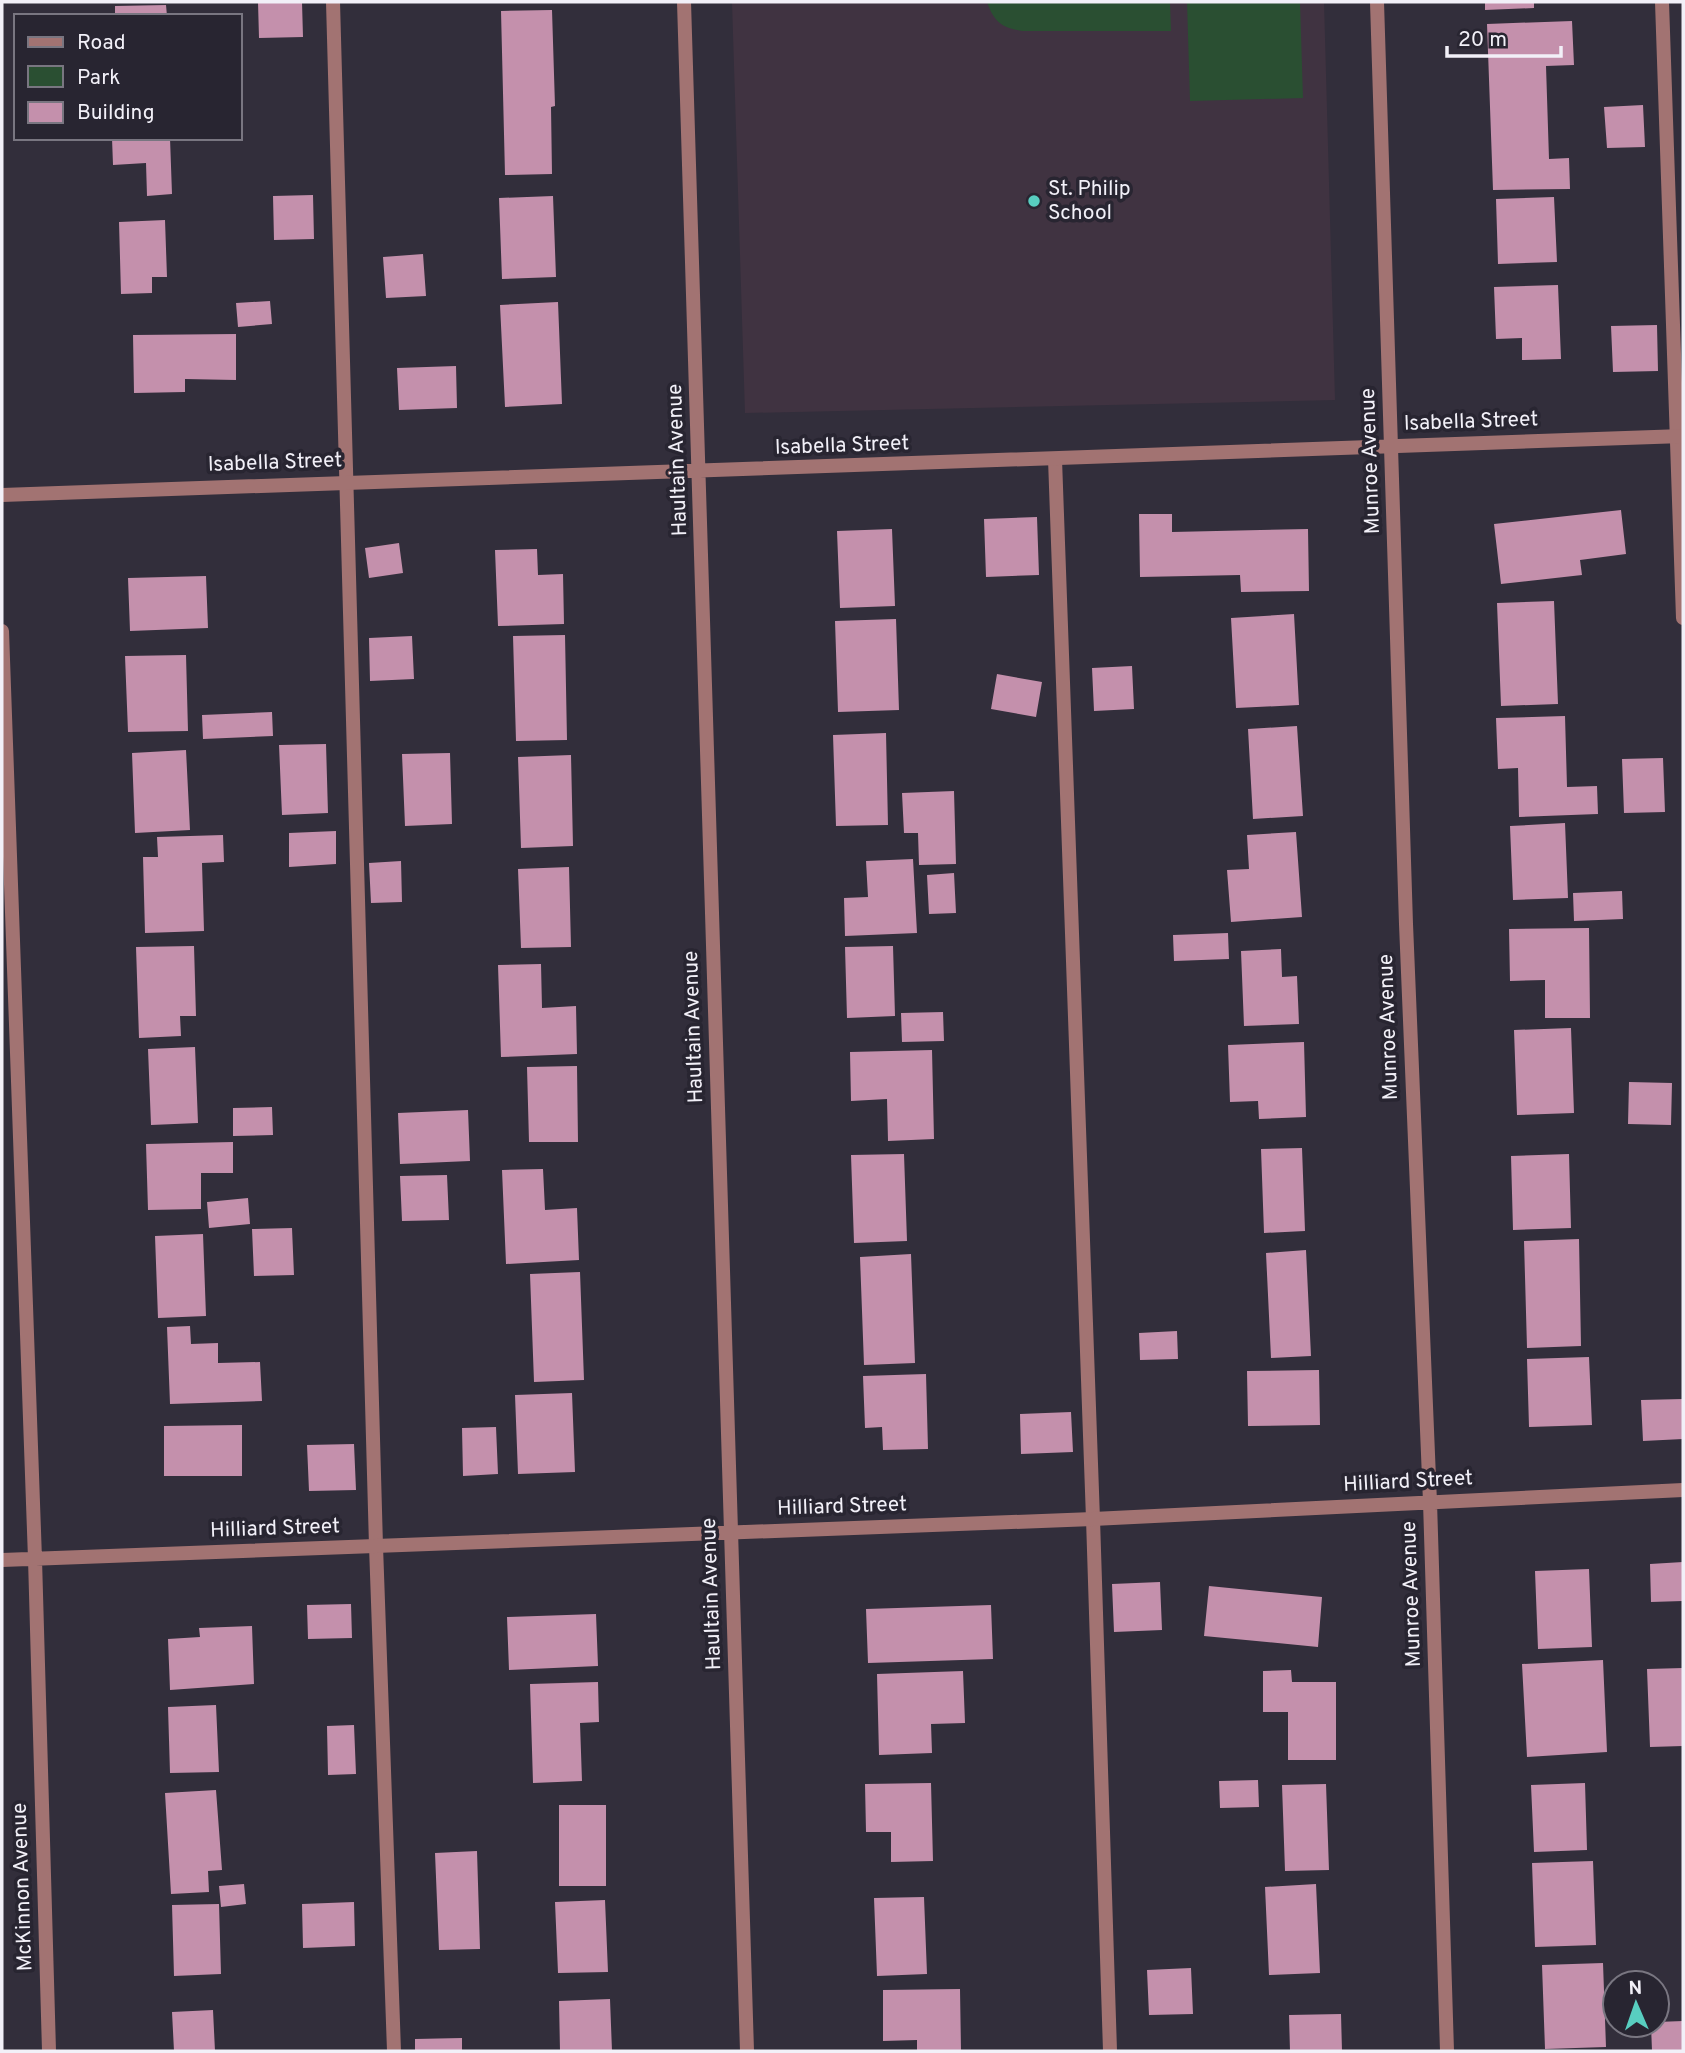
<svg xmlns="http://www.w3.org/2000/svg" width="1685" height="2053" viewBox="0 0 1685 2053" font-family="Overpass,sans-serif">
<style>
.education{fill:#403341}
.green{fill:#2a4f32}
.building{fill:#c490ac}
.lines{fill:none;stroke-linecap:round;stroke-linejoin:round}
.lane{stroke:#a27372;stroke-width:14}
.street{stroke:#a27372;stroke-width:14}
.poi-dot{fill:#58cec0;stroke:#282531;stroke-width:2.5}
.labels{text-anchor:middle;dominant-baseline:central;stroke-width:7;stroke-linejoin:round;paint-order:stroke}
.poi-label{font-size:21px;fill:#f2f0f8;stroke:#282531;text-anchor:start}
.street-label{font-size:21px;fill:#f2f0f8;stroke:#282531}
</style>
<rect width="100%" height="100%" fill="#322e3b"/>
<!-- education -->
<path class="education" d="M732,2H1324L1335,400L745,413Z"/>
<!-- green -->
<path class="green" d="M987,2H1170L1171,31H1023C1002,28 994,22 987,2Z
M1187,2H1300L1303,98L1190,101Z"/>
<!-- building -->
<path class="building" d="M258,2H302L303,37L259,38Z
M1485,2H1534V8L1485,10Z
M166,5L167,16H115V6Z
M552,10L555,106L551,107L552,174L505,175L501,11Z
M1572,21L1574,65L1546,66L1549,159L1569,158L1570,189L1493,190L1487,24Z
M1643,105L1645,147L1607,148L1604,107Z
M112,138H170L172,194L147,196L146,163L113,165Z
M313,195L314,239L274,240L273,196Z
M553,196L556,277L502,279L499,198Z
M1554,197L1557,262L1498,264L1496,199Z
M165,220L167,277H152V293L121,294L119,222Z
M423,254L426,296L386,298L383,257Z
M1558,285L1561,359L1522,360V338L1496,339L1494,287Z
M270,301L272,324L238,327L236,303Z
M558,302L562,404L505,407L500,305Z
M1657,325L1658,371L1613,372L1611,326Z
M236,334V380L185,379V392L134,393L133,335Z
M456,366L457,408L399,410L397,368Z
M1621,510L1626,554L1580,560L1582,575L1501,584L1494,524Z
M1139,514H1172V532L1308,529L1309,591L1241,592L1240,575L1140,577Z
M1037,517L1039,575L986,577L984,519Z
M892,529L895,606L840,608L837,531Z
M399,543L403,573L369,578L365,548Z
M537,549L538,575L563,574L564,624L498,626L495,550Z
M206,576L208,628L130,631L128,578Z
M1554,601L1558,704L1501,706L1497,603Z
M1294,614L1299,705L1236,708L1231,618Z
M896,619L899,710L838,712L835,621Z
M565,635L567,740L516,741L513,636Z
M412,636L414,679L370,681L369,638Z
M186,655L188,731L128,732L125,656Z
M1132,666L1134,709L1094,711L1092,668Z
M997,674L1042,682L1036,717L991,709Z
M272,712L273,736L203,739L202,715Z
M1565,716L1567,787L1597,786L1598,814L1519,817L1518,768L1498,769L1496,718Z
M1297,726L1303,816L1253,819L1248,729Z
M886,733L888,825L836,826L833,735Z
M326,744L328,813L282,815L279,745Z
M186,750L190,830L135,833L132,753Z
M450,753L452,824L405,826L402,754Z
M571,755L573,846L521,848L518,757Z
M1663,758L1665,812L1624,813L1622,759Z
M954,791L956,864L919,865L918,833H904L902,793Z
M1565,823L1568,898L1513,900L1510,826Z
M336,831V864L289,867V833Z
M1296,832L1302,917L1231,922L1227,870L1249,869L1247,835Z
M223,835L224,862L202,863L204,931L145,933L143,857H158L157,837Z
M913,859L917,933L845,936L844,898L868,897L866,861Z
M401,861L402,902L371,903L369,863Z
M569,867L571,947L521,948L518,869Z
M954,873L956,913L929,914L927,875Z
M1622,891L1623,919L1574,921L1573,893Z
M1589,928L1590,1018H1545V980L1510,981L1509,929Z
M1228,933L1229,959L1174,961L1173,935Z
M194,946L196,1016H180L181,1036L139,1038L136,947Z
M893,946L895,1016L847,1018L845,947Z
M1281,949L1282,977L1297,976L1299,1024L1244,1026L1241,951Z
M541,964L542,1008L576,1006L577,1054L501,1057L498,965Z
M943,1012L944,1041L902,1042L901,1013Z
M1571,1028L1574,1113L1517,1115L1514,1030Z
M1304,1042L1306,1117L1259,1119L1258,1101L1230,1102L1228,1045Z
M195,1047L198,1123L151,1125L148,1049Z
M932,1050L934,1139L888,1141L887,1099L851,1101L850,1052Z
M577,1066L578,1142H529L527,1067Z
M1629,1082L1672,1083L1671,1125L1628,1124Z
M272,1107L273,1135L233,1136V1108Z
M468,1110L470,1161L400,1164L398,1113Z
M233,1142V1173H201V1209L148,1210L146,1144Z
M1302,1148L1305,1231L1264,1233L1261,1149Z
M904,1154L907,1241L854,1243L851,1155Z
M1569,1154L1571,1228L1513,1230L1511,1156Z
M543,1169L545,1210L577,1208L579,1260L506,1264L502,1170Z
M447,1175L449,1220L402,1221L400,1176Z
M248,1198L250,1224L209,1228L207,1202Z
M292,1228L294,1275L254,1276L252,1229Z
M203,1234L206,1316L158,1318L155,1236Z
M1579,1239L1581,1346L1527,1348L1524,1241Z
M1306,1250L1311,1356L1271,1358L1266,1253Z
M911,1254L915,1363L864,1365L860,1257Z
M580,1272L584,1380L534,1382L530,1274Z
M190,1326L191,1344L218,1343V1363L260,1362L262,1401L170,1404L167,1327Z
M1177,1331L1178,1359L1140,1360L1139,1333Z
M1589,1357L1592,1425L1529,1427L1527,1359Z
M1319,1370L1320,1425L1248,1426L1247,1371Z
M926,1374L928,1449L883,1450L882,1427L865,1428L863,1376Z
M572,1393L575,1472L518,1474L515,1395Z
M1683,1399V1439L1643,1441L1641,1400Z
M1071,1412L1073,1452L1021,1454L1020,1414Z
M242,1425V1476H164V1426Z
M496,1427L498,1474L463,1476L462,1428Z
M354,1444L356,1490L309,1491L307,1445Z
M1683,1562V1601L1651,1602L1650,1564Z
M1589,1569L1592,1647L1538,1649L1535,1571Z
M1160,1582L1162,1630L1114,1632L1112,1584Z
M1209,1586L1322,1597L1318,1647L1204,1636Z
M351,1604L352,1638L308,1639L307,1605Z
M991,1605L993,1659L868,1663L866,1609Z
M596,1614L598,1666L509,1670L507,1617Z
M252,1626L254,1684L170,1690L168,1639L200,1637L199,1628Z
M1603,1660L1607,1752L1527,1757L1522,1664Z
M1683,1668V1746L1650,1747L1647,1669Z
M1291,1670L1292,1682H1336V1760H1288V1712H1263V1671Z
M963,1671L965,1723L931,1724L932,1753L879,1755L877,1674Z
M598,1682L599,1722L580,1723L582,1781L533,1783L530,1684Z
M216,1705L219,1772L170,1773L168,1707Z
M354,1725L356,1774L328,1775L327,1726Z
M1258,1780L1259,1807L1220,1808L1219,1781Z
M931,1783L933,1861L891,1862V1832H866L865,1784Z
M1585,1783L1587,1850L1534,1852L1531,1785Z
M1326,1784L1329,1870L1285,1871L1282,1785Z
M216,1790L222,1870L208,1871L209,1892L171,1894L165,1793Z
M559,1805H606V1886H559Z
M477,1851L480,1949L439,1950L435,1853Z
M1593,1861L1596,1945L1535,1947L1532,1863Z
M244,1884L246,1904L221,1907L219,1886Z
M1316,1884L1320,1973L1269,1975L1265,1887Z
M924,1897L927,1974L877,1976L874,1898Z
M605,1900L608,1972L558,1973L555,1902Z
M354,1902L355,1946L303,1948L302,1904Z
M219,1904L221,1974L174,1976L172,1905Z
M1603,1963L1606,2047L1545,2049L1542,1965Z
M1191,1968L1193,2014L1149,2015L1147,1970Z
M960,1989L961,2051H917V2040L883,2041V1990Z
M610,1999L612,2051H560L559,2001Z
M213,2010L215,2051H174L172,2012Z
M1341,2014L1342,2051H1290L1289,2015Z
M1683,2021V2051H1652L1651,2025H1657V2022Z
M462,2038V2051H415V2039Z"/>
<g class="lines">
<!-- lane -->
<path class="lane" d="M333,2L376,1546L394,2051
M1662,2L1683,618
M1055,459L1093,1519L1110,2051"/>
<!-- street -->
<path class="street" d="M684,2L747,2051
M1377,2L1406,924L1430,1502L1447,2051
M2,495L1683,436
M2,631L35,1559L49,2051
M2,1560L1093,1519L1683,1490"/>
</g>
<!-- markers -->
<circle class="poi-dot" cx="1034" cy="201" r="7"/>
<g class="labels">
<!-- poi labels -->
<g class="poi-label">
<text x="1048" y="189">St. Philip<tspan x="1048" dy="24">School</tspan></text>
</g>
<!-- street labels -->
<g class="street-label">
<text transform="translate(1471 422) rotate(-2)">Isabella Street</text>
<text transform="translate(842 446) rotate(-2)">Isabella Street</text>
<text transform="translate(678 460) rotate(-92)">Haultain Avenue</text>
<text transform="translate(1371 461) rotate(-92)">Munroe Avenue</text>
<text transform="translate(275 463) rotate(-2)">Isabella Street</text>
<text transform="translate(694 1027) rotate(-92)">Haultain Avenue</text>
<text transform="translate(1389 1027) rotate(-92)">Munroe Avenue</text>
<text transform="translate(1408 1482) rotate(-3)">Hilliard Street</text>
<text transform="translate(842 1507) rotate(-2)">Hilliard Street</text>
<text transform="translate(275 1529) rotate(-2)">Hilliard Street</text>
<text transform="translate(712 1594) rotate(-92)">Haultain Avenue</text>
<text transform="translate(1412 1594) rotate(-92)">Munroe Avenue</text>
<text transform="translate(23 1887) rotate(-92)">McKinnon Avenue</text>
</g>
</g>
<!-- border -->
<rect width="1685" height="2053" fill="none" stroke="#f2f0f8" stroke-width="7"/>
<!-- legend -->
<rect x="14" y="14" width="228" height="126" fill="#282531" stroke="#797681" stroke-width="2"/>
<rect x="28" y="37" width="35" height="10" fill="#a27372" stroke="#797681" stroke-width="2"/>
<text x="77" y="49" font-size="21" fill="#f2f0f8">Road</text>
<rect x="28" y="66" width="35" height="21" fill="#2a4f32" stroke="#797681" stroke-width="2"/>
<text x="77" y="84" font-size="21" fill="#f2f0f8">Park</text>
<rect x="28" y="102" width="35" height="21" fill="#c490ac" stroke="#797681" stroke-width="2"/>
<text x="77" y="119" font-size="21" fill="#f2f0f8">Building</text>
<!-- north arrow -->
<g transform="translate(1636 2004) rotate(358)"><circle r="33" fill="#282531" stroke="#797681" stroke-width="2"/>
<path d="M0-5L12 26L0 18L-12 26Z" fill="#58cec0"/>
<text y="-10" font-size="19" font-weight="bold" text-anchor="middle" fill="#f2f0f8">N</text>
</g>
<!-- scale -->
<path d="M1447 46v10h114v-10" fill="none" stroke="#f2f0f8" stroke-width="3.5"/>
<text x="1458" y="46" font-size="21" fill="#f2f0f8" stroke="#282531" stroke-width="5" paint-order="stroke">20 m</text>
</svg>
